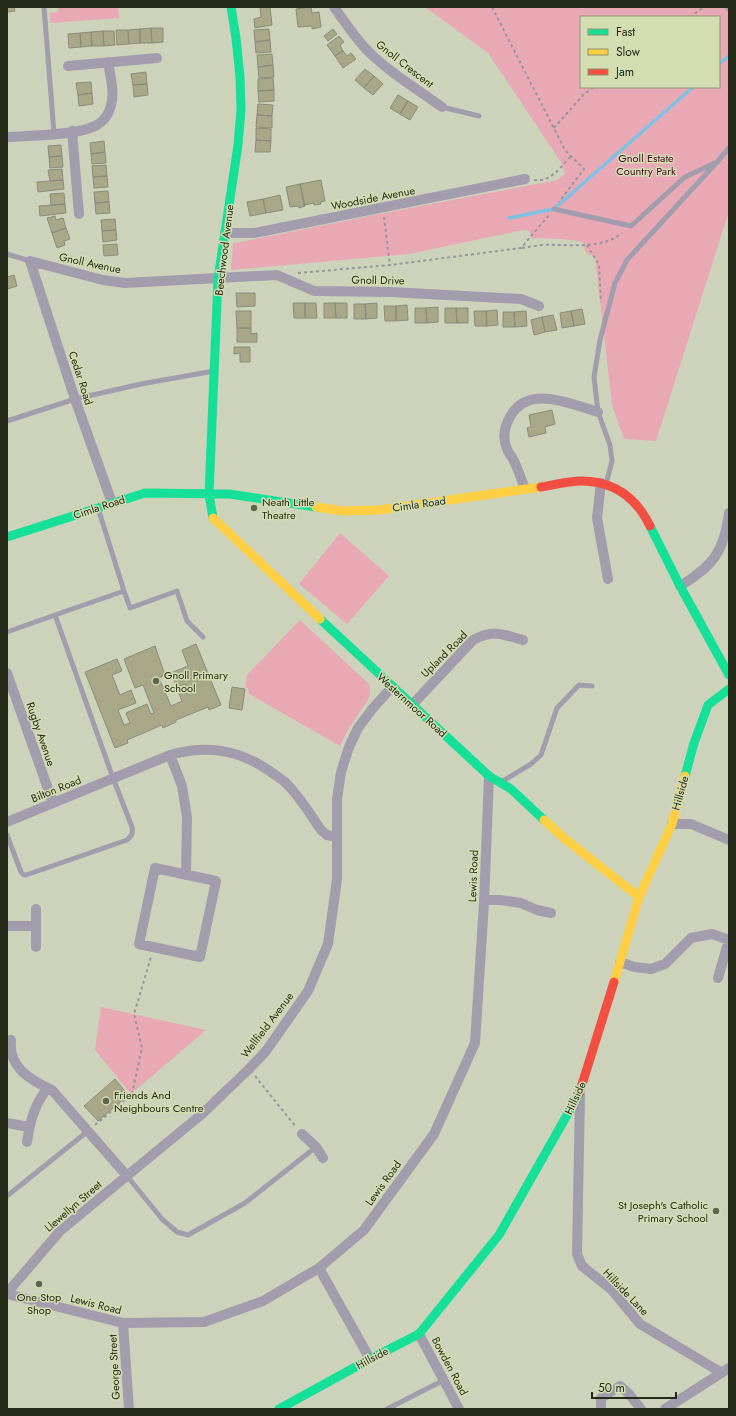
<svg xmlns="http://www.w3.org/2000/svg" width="736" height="1416" viewBox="0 0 736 1416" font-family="Jost,sans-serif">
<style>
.green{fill:#e8a9b5;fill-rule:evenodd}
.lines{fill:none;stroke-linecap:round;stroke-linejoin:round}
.stream{stroke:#7dc1e4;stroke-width:3.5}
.building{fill:#a8a788;stroke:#8a8c79}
.path{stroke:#98969b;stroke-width:2;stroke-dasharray:3 3;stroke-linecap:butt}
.lane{stroke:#a29dac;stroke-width:5}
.street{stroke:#a29dac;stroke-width:10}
.fast{stroke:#16e098;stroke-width:9}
.slow{stroke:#ffcf43;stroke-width:9}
.jam{stroke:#f24e42;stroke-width:9}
.poi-dot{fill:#606552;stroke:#d2ddb1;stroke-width:1.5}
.labels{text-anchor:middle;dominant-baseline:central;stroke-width:3;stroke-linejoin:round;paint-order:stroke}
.street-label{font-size:11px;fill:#262a19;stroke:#d2ddb1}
.park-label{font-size:11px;fill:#510329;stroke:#d2ddb1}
.poi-label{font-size:11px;fill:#262a19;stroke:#d2ddb1;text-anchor:start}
</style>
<rect width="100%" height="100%" fill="#cdd3bb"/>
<!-- green -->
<path class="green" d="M58,7H118L119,18L50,23V13L58,12Z
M425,7H729V211L656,441L624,439L612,405L595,257L586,253L583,242L563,239L532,238L529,231L523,230L409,254L232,270L231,269L233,244L235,243L384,213L557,180L565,174L561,162L488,53ZM581,17H719V87H581Z
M340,533L389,576L347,624L299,584Z
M300,620L370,685V694L368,700L349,728L340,746L249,694L248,688H245L247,675Z
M101,1007L206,1030L131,1094L95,1050Z"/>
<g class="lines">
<!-- stream -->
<path class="stream" d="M719,64L729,56
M509,218L554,209L693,87"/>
</g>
<!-- building -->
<path class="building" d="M7,7H14L15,11L7,12Z
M260,7H270L272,25L255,28L254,19L261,17Z
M311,7L312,13L319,12L321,27L312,29V26L298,27L296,9Z
M151,28H163V42L152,43Z
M151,28L152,43H140V29Z
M140,29V43L129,44L128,30Z
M269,29L270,40L255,42L254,30Z
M333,29L337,34L328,41L324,36Z
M116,30H128L129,44L117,45Z
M103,31L104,46H92L91,32Z
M103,31H114L115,45L104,46Z
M91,32L92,46L81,47L80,33Z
M80,33L81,47L69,48L68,34Z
M339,36L344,42L340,45L343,51L335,56L327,45Z
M270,40L271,52L256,53L255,42Z
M343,51L347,56L351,53L356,59L343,68L335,56Z
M272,54L273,65L258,67L257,55Z
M273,65L274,77L259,78L258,67Z
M365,69L374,76L364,88L355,80Z
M146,72L147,84L133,85L131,74Z
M374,76L383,84L373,95L364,88Z
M273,78L274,90L258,91V79Z
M91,82L92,93L78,95L76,83Z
M147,84L148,95L134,97L133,85Z
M274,90V101L259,102L258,91Z
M92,93L93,104L79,106L78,95Z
M398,95L408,101L400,114L390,108Z
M408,101L418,107L410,120L400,114Z
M258,104L273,105L272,116L257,115Z
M257,115L272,116V128L256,127Z
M256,128L271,129V141L256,140Z
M256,140L271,141L270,152H255Z
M104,141L105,152L91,154L90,143Z
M61,145L62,156L49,157L48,146Z
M105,152L106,163L92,164L91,154Z
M62,156L63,167L50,168L49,157Z
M106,165L107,176L93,177L92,166Z
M62,169L63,180L50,181L48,170Z
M107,176L108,187L94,188L93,177Z
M63,180L64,189L38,192L37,182Z
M321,180L325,201L320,202L321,204L314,205V203L304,205L300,184Z
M300,184L305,206L299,208L298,206L290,207L286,187Z
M108,191L109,202L95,203L94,192Z
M64,193L65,204L51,205L50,194Z
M280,195L283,210L266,213L263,199Z
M263,199L266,213L250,216L247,202Z
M109,202L110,213L96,214L95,203Z
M65,204L66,213L40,216L39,206Z
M55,216L56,220L63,218L66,228L52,233L47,218Z
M115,219L116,230L102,231L101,220Z
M66,228L70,239L64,241L65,245L57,248L52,233Z
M116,230L117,240L103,242L102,231Z
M117,244L118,255L104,256L103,245Z
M14,275L17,286L7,289V277Z
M236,293H255V306L237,307Z
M293,303H305V318H294Z
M305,303H316L317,318H305Z
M324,303H335L336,318H324Z
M335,303H347V318H336Z
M377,303V318L366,319L365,304Z
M354,304H365L366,319H354Z
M407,305L408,320L396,321V306Z
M384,306H396V321H385Z
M438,307V322L427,323L426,308Z
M415,308H426L427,323H415Z
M445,308H456L457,323H445Z
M456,308H468V323H457Z
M582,309L585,324L574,326L571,311Z
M497,310L498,325L487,326L486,311Z
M236,311H251V328H237Z
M474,311H486L487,326H475Z
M526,311L527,326L515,327L514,312Z
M571,311L574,326L562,328L560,313Z
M503,312H514L515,327H503Z
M553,315L557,330L545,332L542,317Z
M542,317L545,332L534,335L531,320Z
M237,328H251V334L257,333V342H237Z
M234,347H250V362H240V353L234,354Z
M552,410L555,424L545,427L546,433L529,437L527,428L531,427L529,415Z
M196,644L221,705L209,710L208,707L176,720V722L163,728L162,725L127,740L128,743L115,748L85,672L117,659L122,671L112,675L120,695L131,690L136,703L118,710L124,725L130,723L126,713L147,704L151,714L154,713L143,685L135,688L124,659L155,646L165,675L159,678L171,706L182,701L177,689L186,686L185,684L177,687L171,673L188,666L182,650Z
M232,687L245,689L242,710L229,708Z
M115,1079L128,1095L98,1121L84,1106Z"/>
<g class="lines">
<!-- path -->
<path class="path" d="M492,7L565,150L584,169L559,202
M690,17L704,7
M554,128L584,94L594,87
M534,180C550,183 562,166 571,156
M384,217L390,265
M587,245L599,265L601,302
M522,248C533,246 545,244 556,245C579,245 603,248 622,233
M298,273L390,265L521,248L549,215
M255,1076L296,1127
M95,1125L132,1094L142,1048L134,1014L151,957"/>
<!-- lane -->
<path class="lane" d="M44,7L54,133
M727,7L729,9
M442,107L479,116
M554,209L631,226L685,177L717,162L729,148
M7,254L30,261
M7,421L75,399L141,384L214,371
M606,484L612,461L610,445L598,412L594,377L600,340L615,283L627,260L717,162
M98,508L124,591
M55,615L124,591L130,608L177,591L187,621L203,637
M7,632L55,615L113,778L132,827C133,833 132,836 127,840L26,875H24L21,872L7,835
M501,782L531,764L541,755L557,708L579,685L592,686
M127,1176L162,1219L177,1232L188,1235L245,1203L316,1147
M7,1196L88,1131
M387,1409L444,1380"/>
<!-- street -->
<path class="street" d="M334,7C345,22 355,38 368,51C390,73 417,89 442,107
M68,66L157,58
M72,131L79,214
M7,137C28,136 78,135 95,126C103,122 109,114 111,105C115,92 110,76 108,62
M225,233H254L525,179
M30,261L103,280L125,283L277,275L314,291L391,292L521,299L539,306
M30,261L75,399L112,503
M601,483L597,518L608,579
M525,488C521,479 518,469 513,459C511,456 508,452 507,449C503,439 504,428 509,419C526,383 570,404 598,412
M680,586C713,566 724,552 729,513
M7,673L53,803
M412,705L473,640C494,629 501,634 523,640
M170,755L182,786L187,817L186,875
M7,822L170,755C207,745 239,749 271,772C276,776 282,779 286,783C300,797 310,814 321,830L327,835L337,837
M672,824H691L729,840
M155,868L216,881L200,957L139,944Z
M484,900H500L521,903L537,910L551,913
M36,909V947
M7,926H36
M620,962L634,967L651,969L665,964L691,938L712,934L729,940L718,978
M11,1040C8,1067 30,1080 52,1090L127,1176
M580,1095L577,1254L582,1266L611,1289L640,1324L722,1373
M7,1123L29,1127
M302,1134L316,1147L323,1158
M27,1142C30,1122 34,1106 46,1090H52
M319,1268L370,1359
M7,1293L60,1231L202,1114L249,1069L266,1051L308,991L328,944L337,879V799L341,772L349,747L358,728L373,708L392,687
M7,1294L123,1323L204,1322L263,1301L319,1268L364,1230L434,1134L475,1043L484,903L489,776
M123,1323L129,1409
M419,1334L459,1409
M601,1409V1398L620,1386L629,1394L641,1409
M665,1409L729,1368"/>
<!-- fast -->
<path class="fast" d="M213,518L209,494L218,279L238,145L241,110L240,77L236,38L231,7
M650,526L680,586L729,675
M7,537L145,493L229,494L316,507
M320,619L489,776L511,789L544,820
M685,776L694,743L708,705L729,689
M279,1409L370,1359L419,1334L499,1235L579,1094"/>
<!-- slow -->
<path class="slow" d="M316,507L343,511L378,510L541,487
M213,518L320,619
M544,820L565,839L639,897
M614,982L639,897L672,824L685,776"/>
<!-- jam -->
<path class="jam" d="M541,487C554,485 568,481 581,481C614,481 636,497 650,526
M579,1094L614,982"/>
</g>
<!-- markers -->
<g class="poi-dot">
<circle cx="254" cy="508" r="4"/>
<circle cx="156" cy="681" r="4"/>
<circle cx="106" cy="1101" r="4"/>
<circle cx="716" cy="1211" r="4"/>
<circle cx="39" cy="1284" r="4"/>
</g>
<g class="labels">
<!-- street labels -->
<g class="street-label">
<text transform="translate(405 64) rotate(38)">Gnoll Crescent</text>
<text transform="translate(373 198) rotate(-11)">Woodside Avenue</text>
<text transform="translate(224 250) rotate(-83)">Beechwood Avenue</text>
<text transform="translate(90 263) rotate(12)">Gnoll Avenue</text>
<text transform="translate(378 280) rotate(1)">Gnoll Drive</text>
<text transform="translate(81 378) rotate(72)">Cedar Road</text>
<text transform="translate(419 504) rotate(-8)">Cimla Road</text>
<text transform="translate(99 507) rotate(-18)">Cimla Road</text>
<text transform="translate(444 654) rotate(-45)">Upland Road</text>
<text transform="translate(412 705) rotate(42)">Westernmoor Road</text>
<text transform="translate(41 734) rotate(71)">Rugby Avenue</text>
<text transform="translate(56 789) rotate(-22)">Bilton Road</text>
<text transform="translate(680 793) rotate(-74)">Hillside</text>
<text transform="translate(473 876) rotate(-88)">Lewis Road</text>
<text transform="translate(267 1025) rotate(-53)">Wellfield Avenue</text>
<text transform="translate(575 1098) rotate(-65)">Hillside</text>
<text transform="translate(383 1183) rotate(-54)">Lewis Road</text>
<text transform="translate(73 1206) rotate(-41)">Llewellyn Street</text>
<text transform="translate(626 1292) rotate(46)">Hillside Lane</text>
<text transform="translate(96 1304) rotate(14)">Lewis Road</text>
<text transform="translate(372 1358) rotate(-28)">Hillside</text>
<text transform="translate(450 1366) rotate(62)">Bowden Road</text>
<text transform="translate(114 1367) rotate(-93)">George Street</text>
</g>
<!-- park labels -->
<g class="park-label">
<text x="646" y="158">Gnoll Estate<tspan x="646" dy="13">Country Park</tspan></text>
</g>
<!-- poi labels -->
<g class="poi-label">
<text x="262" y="502">Neath Little<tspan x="262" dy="13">Theatre</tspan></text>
<text x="164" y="675">Gnoll Primary<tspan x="164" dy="13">School</tspan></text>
<text x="114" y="1095">Friends And<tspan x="114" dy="13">Neighbours Centre</tspan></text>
<text x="708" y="1205" text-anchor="end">St Joseph's Catholic<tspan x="708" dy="13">Primary School</tspan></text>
<text x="39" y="1297" text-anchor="middle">One Stop<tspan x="39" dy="13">Shop</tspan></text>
</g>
</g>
<!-- border -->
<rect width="736" height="1416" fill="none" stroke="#262a19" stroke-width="16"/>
<!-- legend -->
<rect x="580" y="16" width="140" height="72" fill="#d2ddb1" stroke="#8d9574"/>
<rect x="588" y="29" width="20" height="6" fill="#16e098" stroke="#8d9574"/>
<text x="616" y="36" font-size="12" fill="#262a19">Fast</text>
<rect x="588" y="49" width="20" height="6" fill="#ffcf43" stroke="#8d9574"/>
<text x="616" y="56" font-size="12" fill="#262a19">Slow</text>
<rect x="588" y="69" width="20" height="6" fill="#f24e42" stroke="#8d9574"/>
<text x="616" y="76" font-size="12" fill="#262a19">Jam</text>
<!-- scale -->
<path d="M592 1392v6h84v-6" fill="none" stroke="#262a19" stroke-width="2"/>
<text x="598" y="1392" font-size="12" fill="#262a19" stroke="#d2ddb1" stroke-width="3" paint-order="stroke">50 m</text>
</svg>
